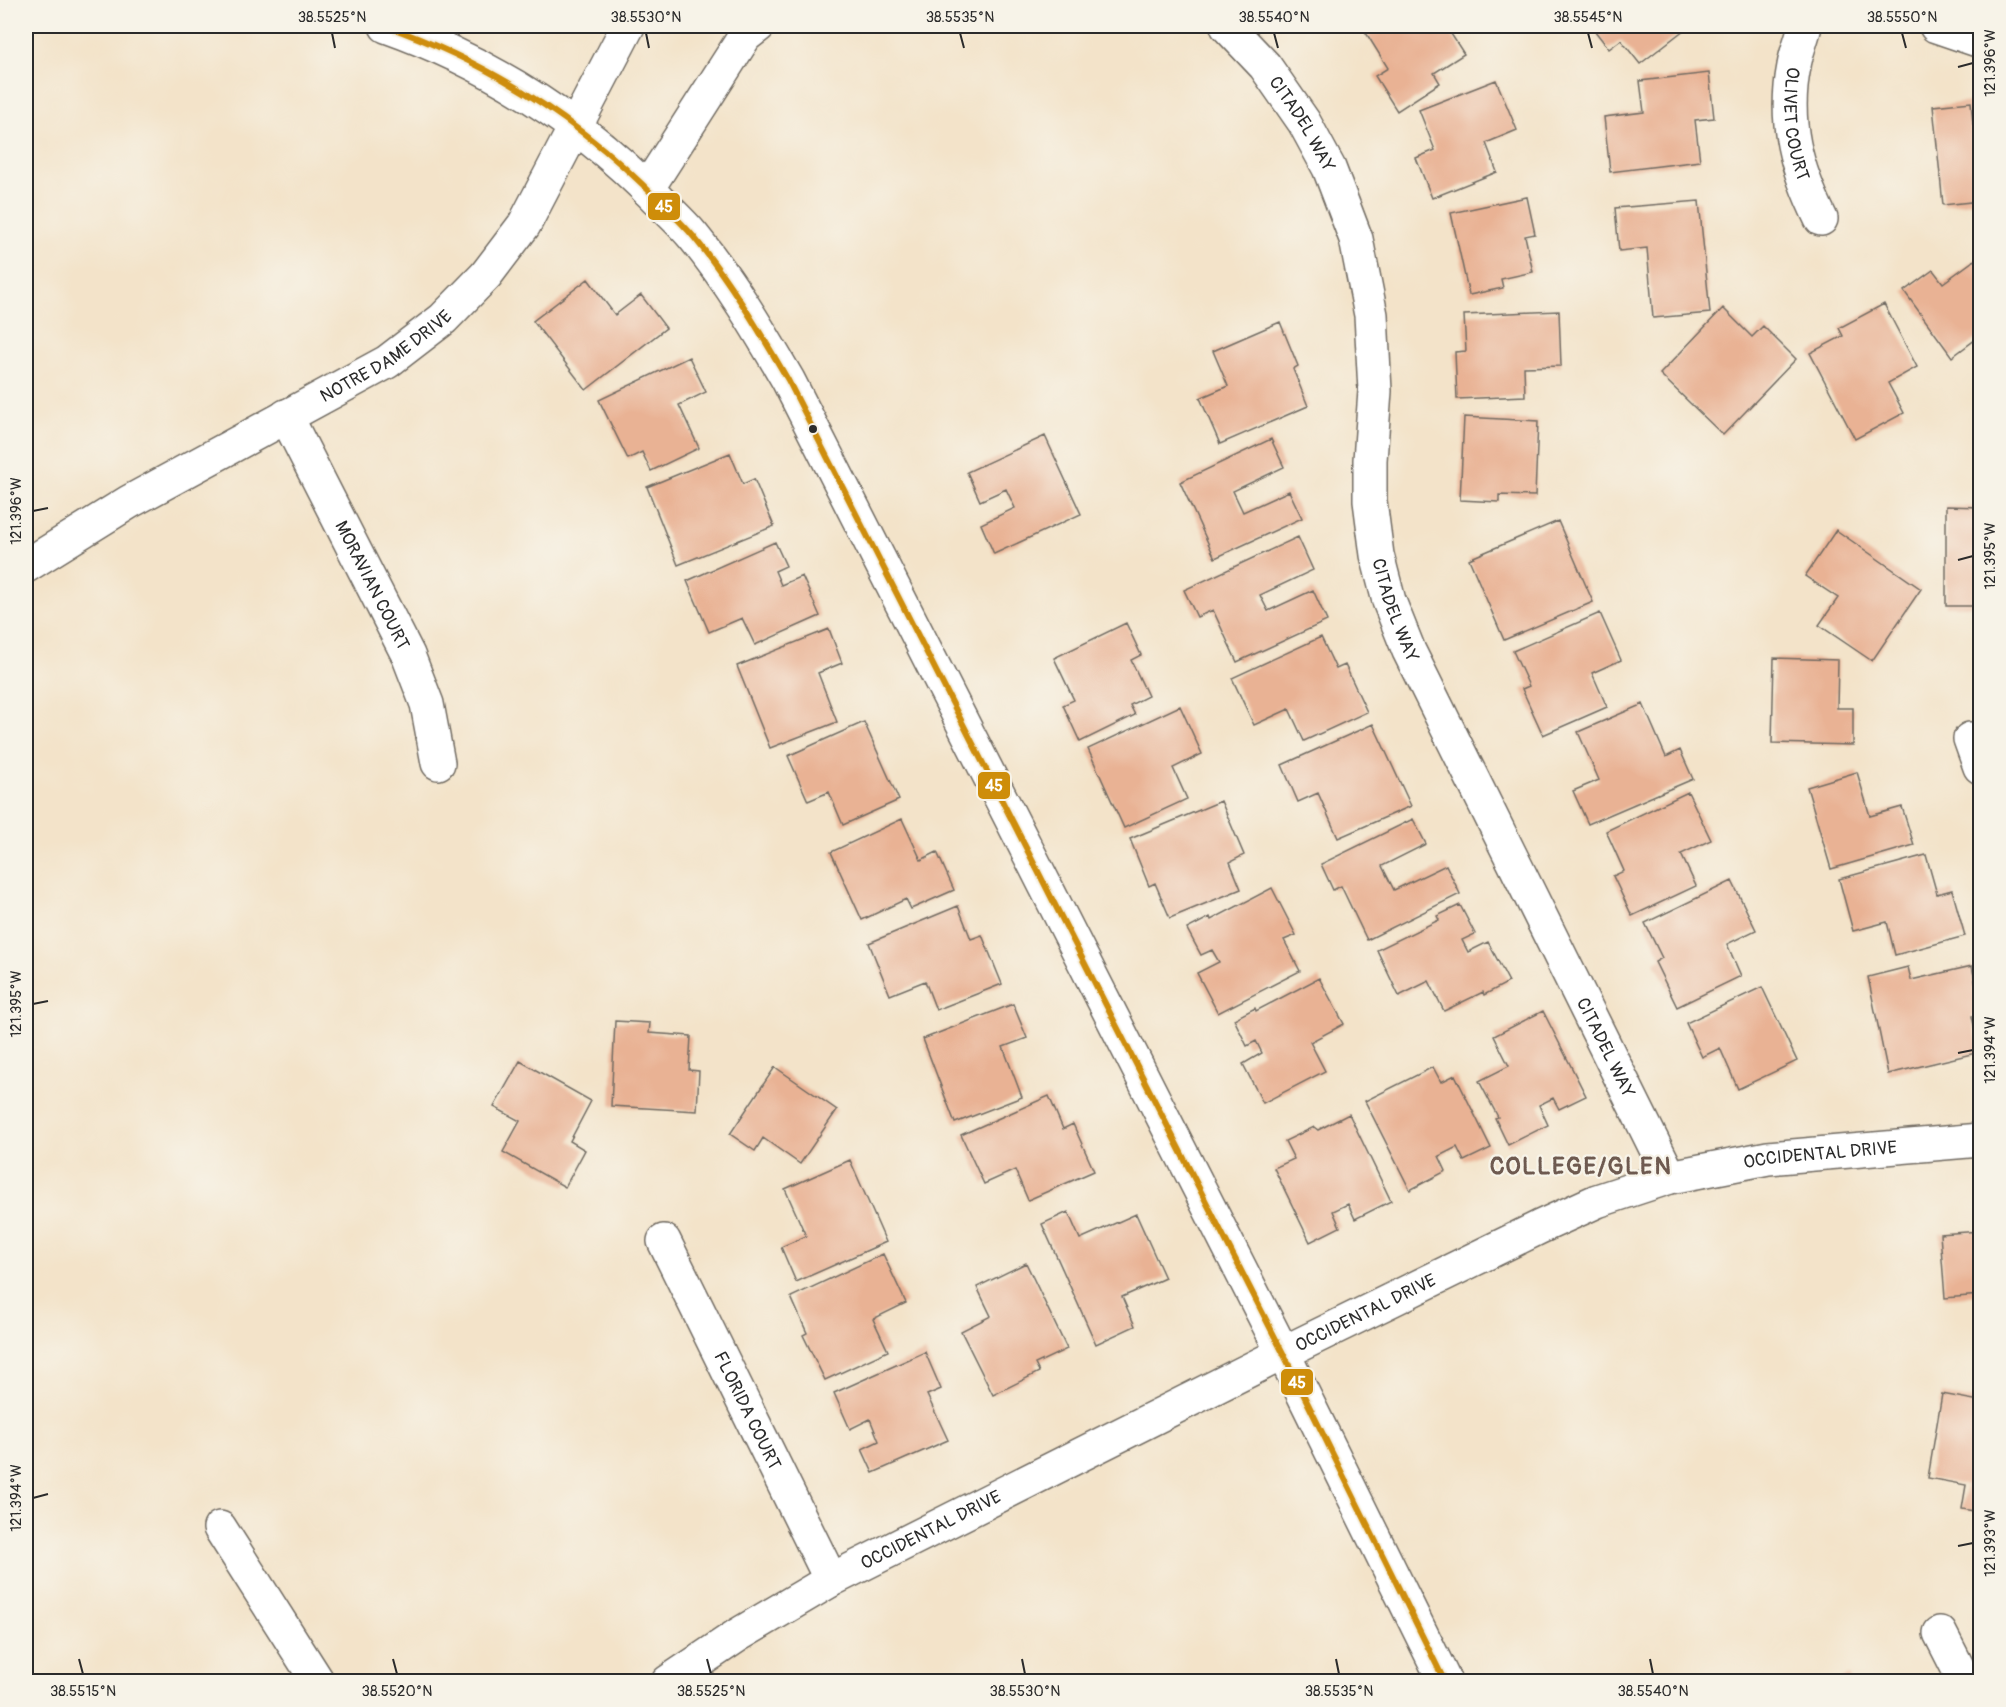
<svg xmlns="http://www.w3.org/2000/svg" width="2006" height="1707" viewBox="0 0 2006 1707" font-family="Pangolin,sans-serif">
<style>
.building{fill:#e9b294}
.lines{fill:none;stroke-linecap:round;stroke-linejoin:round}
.minor-casing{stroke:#716b62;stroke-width:36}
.minor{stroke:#fff;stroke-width:33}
.bus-1-casing{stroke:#f7f3e8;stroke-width:10}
.bus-1{stroke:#ce8d09;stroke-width:6}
.ticks{fill:none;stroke:#2b2b2b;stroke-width:2}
.bus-dot{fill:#2b2b2b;stroke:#f7f3e8;stroke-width:2}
.labels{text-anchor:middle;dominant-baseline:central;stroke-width:4.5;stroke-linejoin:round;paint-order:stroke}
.street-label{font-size:18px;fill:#2b2b2b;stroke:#f7f3e8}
.district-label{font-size:24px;font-weight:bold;letter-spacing:1.5px;fill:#6e5a50;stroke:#f7f3e8}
.line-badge{stroke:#f7f3e8;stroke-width:2}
.badge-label{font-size:16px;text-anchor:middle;font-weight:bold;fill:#fff}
.neatline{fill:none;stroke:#2b2b2b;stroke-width:2}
.ticks-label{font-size:15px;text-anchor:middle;fill:#2b2b2b}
</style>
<rect width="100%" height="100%" fill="#f7f3e8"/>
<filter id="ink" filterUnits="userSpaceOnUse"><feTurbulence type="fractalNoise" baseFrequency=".0167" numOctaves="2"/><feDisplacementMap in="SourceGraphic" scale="12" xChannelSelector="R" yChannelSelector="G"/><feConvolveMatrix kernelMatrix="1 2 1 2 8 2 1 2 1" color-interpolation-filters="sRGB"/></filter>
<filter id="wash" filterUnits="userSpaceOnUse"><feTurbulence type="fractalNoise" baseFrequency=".008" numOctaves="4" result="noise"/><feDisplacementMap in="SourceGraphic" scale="24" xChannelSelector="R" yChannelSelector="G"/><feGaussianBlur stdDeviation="1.35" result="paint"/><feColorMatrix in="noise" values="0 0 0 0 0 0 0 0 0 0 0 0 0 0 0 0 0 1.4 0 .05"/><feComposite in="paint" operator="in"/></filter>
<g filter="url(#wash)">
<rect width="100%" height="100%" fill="#f3e3c9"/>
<g id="blocks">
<!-- building -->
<path class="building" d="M1368,26H1446L1464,54L1434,73L1440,83L1397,111L1375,76L1388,68L1363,28Z
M1591,26H1689L1640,64L1621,40L1609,49Z
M1709,73L1714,118L1695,120L1700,161L1610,172L1604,117L1644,112L1640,81Z
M1496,80L1517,130L1486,143L1497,172L1432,198L1416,158L1435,150L1419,110Z
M1971,102L1973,124L1980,123V201L1943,205L1933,106Z
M1527,197L1535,234L1525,236L1533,272L1501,279L1503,288L1469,295L1451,213Z
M1699,201L1710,313L1653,318L1647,248L1619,251L1615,208Z
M1980,256V336L1952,357L1904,291L1933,270L1943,283Z
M588,279L615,315L641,295L666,328L586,390L533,321Z
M1884,304L1917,367L1888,383L1904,413L1855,439L1810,353L1843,336L1839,328Z
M1723,308L1752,337L1763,326L1796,359L1723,435L1660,374Z
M1559,311L1561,366L1524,367L1525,396L1457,399L1455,352L1466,351L1464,315Z
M1280,322L1298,366L1293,369L1308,406L1220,444L1200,398L1228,386L1213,351Z
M689,357L706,392L679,405L699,448L651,471L642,452L628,459L599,400Z
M1464,417L1538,421L1535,496L1499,495V502L1460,500Z
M1045,436L1081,514L994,554L981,524L1015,508L1006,489L980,501L967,472Z
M1271,439L1284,467L1233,491L1243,512L1289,491L1302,518L1215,558L1180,482Z
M730,453L743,484L754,479L774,526L678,565L647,487Z
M1946,506L1980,507V606H1946Z
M1558,521L1593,602L1504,640L1469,559Z
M1836,530L1921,589L1872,661L1819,625L1838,598L1805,576Z
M1298,537L1313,570L1260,595L1268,611L1313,590L1327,621L1237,662L1213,610L1197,617L1184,590Z
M775,542L786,566L775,571L781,585L802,576L820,616L755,645L742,618L709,632L687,581Z
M1600,613L1621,660L1592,673L1607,707L1543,735L1522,689L1529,686L1513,651Z
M1126,623L1141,655L1131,660L1148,696L1130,705L1135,715L1080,742L1063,705L1074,700L1054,658Z
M829,629L842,663L818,673L837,722L770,748L737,666Z
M1321,637L1336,669L1345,665L1367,712L1304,741L1289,709L1254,725L1232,678Z
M1774,658L1838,660L1837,708H1853V745L1772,743Z
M1643,704L1666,757L1680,750L1693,779L1588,824L1573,791L1599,780L1578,732Z
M1180,706L1202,754L1173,768L1187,799L1124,828L1088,749Z
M864,722L899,800L843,825L829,792L808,801L788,756Z
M1373,724L1411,806L1338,838L1318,793L1298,802L1282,765Z
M1857,772L1870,816L1902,807L1914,845L1831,869L1807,787Z
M1688,792L1711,840L1681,854L1696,886L1632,916L1613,876L1624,871L1606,831Z
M1221,801L1244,855L1230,862L1241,889L1170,918L1155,883L1149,886L1130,839Z
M902,819L921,860L937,852L954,890L911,909L906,899L862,920L831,852Z
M1413,819L1426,844L1382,866L1394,890L1446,865L1460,894L1367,940L1341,886L1333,890L1321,864Z
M1926,855L1937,894L1952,890L1965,936L1895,955L1887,922L1853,931L1839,879Z
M1732,881L1756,930L1727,944L1741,976L1677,1007L1655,962L1662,958L1645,923Z
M1272,888L1296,935L1284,940L1300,971L1218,1013L1197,973L1219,962L1212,950L1201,955L1187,929L1210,917L1211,920Z
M1460,905L1475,934L1462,940L1468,952L1488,942L1509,982L1484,995L1483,992L1444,1011L1429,981L1399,996L1377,950L1439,920L1437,916Z
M958,906L971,939L982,935L1002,984L936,1010L925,981L890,995L869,943Z
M1972,966L1980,1005V1014L1972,1016L1980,1052L1888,1074L1868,977L1908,967L1911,980Z
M1319,978L1344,1024L1310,1042L1325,1071L1263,1103L1243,1064L1262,1053L1256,1041L1247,1046L1234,1019L1255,1008L1256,1011Z
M1762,987L1797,1061L1738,1089L1720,1048L1702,1057L1686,1023Z
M1013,1004L1027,1038L1003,1047L1022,1097L955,1123L923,1039Z
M1543,1011L1586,1096L1559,1109L1553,1098L1539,1105L1548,1125L1508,1145L1495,1118L1498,1117L1479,1081L1509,1066L1494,1036Z
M615,1021L650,1023L649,1033L691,1036L689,1070L699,1071L697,1111L611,1106Z
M520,1061L591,1101L570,1141L585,1150L565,1187L503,1152L520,1121L494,1107Z
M775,1067L837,1110L800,1164L763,1138L755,1151L730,1134Z
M1433,1067L1441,1082L1455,1075L1491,1148L1464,1161L1457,1147L1439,1156L1446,1171L1410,1190L1365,1101Z
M1049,1096L1063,1129L1073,1124L1094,1171L1028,1200L1015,1170L984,1184L961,1135Z
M1349,1114L1391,1201L1355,1219L1348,1204L1333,1211L1340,1227L1310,1242L1274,1168L1294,1159L1285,1141L1314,1127L1318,1130Z
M850,1160L886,1242L796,1282L781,1247L806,1236L785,1189Z
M1068,1212L1080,1239L1136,1214L1165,1278L1122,1297L1135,1326L1096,1344L1042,1224Z
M1980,1231V1295L1945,1298L1940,1234Z
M883,1254L906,1303L873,1319L888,1351L825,1380L803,1335L807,1333L791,1297Z
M1026,1263L1067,1349L1035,1364L1039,1372L993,1395L961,1331L991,1316L977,1287Z
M925,1352L941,1389L927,1395L948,1440L873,1473L862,1449L879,1441L870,1419L850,1429L834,1393Z
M1942,1394L1980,1401V1512L1962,1509L1966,1485L1928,1478Z
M1849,1675L1852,1682H1837Z"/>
</g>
</g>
<g filter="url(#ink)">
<use href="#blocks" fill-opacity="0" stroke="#716b62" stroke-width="1.5"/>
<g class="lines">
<defs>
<g id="minor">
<path d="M386,26C490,63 584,123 661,203C672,214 683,224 693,236C730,281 759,330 788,380L1283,1353L1445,1682"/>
<path id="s1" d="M1227,26L1265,66L1304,122L1329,168L1356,239L1371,315L1375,391L1370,460V501L1377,555L1389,601L1409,651L1670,1177"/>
<path id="s2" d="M1805,26C1802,39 1796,52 1794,66C1783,123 1796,168 1821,219"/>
<path d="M1936,26L1980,41"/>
<path d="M647,189L745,36L758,26"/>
<path id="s3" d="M286,416L408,655L427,704L438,763"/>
<path id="s4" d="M26,566L129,502L387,362L443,319L486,275L524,225L628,26"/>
<path d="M1970,739L1980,767"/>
<path id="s5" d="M664,1241L831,1580"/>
<path d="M220,1528L318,1682"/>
<path d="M1940,1633L1965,1682"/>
<path id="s6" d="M668,1682L738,1635L831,1580L1283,1353L1540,1227L1597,1201L1670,1177L1768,1158L1980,1140"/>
</g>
</defs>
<!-- minor casing -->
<use href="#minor" class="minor-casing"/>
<!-- minor -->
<use href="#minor" class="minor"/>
<defs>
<path id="bus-1" d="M386,26C490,63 584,123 661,203C672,214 683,224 693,236C730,281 759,330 788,380L1283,1353L1445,1682"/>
</defs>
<!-- bus-1 casing -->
<use href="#bus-1" class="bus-1-casing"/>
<!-- bus-1 -->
<use href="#bus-1" class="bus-1"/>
</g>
</g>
<!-- ticks -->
<path class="ticks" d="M332,33L335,48M646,33L649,48M960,33L964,48M1274,33L1278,48M1588,33L1592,48M1902,33L1906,48M1958,67L1973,63M33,511L48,508M1958,560L1973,556M33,1004L48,1001M1958,1053L1973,1050M33,1498L48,1494M1958,1546L1973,1543M79,1659L83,1674M393,1659L397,1674M707,1659L711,1674M1022,1659L1025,1674M1336,1659L1339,1674M1650,1659L1653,1674"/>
<!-- markers -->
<circle class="bus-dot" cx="813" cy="429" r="5"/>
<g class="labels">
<!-- street labels -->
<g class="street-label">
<text stroke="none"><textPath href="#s2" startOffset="100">OLIVET COURT</textPath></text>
<text stroke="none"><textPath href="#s1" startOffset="124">CITADEL WAY</textPath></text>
<text stroke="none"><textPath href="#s4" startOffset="417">NOTRE DAME DRIVE</textPath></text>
<text stroke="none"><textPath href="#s3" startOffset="190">MORAVIAN COURT</textPath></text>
<text stroke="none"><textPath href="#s1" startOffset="628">CITADEL WAY</textPath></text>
<text stroke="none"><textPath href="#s1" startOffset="1114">CITADEL WAY</textPath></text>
<text stroke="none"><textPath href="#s6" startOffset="1276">OCCIDENTAL DRIVE</textPath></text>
<text stroke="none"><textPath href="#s6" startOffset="790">OCCIDENTAL DRIVE</textPath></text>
<text stroke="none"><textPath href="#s5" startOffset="189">FLORIDA COURT</textPath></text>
<text stroke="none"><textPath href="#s6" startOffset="304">OCCIDENTAL DRIVE</textPath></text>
</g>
<!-- district labels -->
<g class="district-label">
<text x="1581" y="1166">COLLEGE/GLEN</text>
</g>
</g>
<g class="line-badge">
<rect x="647" y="192" width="34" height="29" rx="6" fill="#ce8d09"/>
<rect x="977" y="771" width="34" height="29" rx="6" fill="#ce8d09"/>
<rect x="1280" y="1368" width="34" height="28" rx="6" fill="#ce8d09"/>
</g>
<g class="badge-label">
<text x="664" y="212">45</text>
<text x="994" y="791">45</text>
<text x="1297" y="1388">45</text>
</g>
<!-- margin -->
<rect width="2006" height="1707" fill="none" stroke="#f7f3e8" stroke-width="66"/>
<rect x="33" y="33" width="1940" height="1641" class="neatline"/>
<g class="ticks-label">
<text x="332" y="22">38.5525°N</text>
<text x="646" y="22">38.5530°N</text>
<text x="960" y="22">38.5535°N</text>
<text x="1274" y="22">38.5540°N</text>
<text x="1588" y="22">38.5545°N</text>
<text x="1902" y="22">38.5550°N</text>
<text transform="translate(1990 63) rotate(-90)" y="5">121.396°W</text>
<text transform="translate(16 511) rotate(-90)" y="5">121.396°W</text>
<text transform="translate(1990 556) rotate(-90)" y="5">121.395°W</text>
<text transform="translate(16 1004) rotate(-90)" y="5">121.395°W</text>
<text transform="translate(1990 1050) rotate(-90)" y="5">121.394°W</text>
<text transform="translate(16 1498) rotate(-90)" y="5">121.394°W</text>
<text transform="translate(1990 1543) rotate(-90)" y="5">121.393°W</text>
<text x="83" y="1696">38.5515°N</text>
<text x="397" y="1696">38.5520°N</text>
<text x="711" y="1696">38.5525°N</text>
<text x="1025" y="1696">38.5530°N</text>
<text x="1339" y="1696">38.5535°N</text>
<text x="1653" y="1696">38.5540°N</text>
</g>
</svg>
